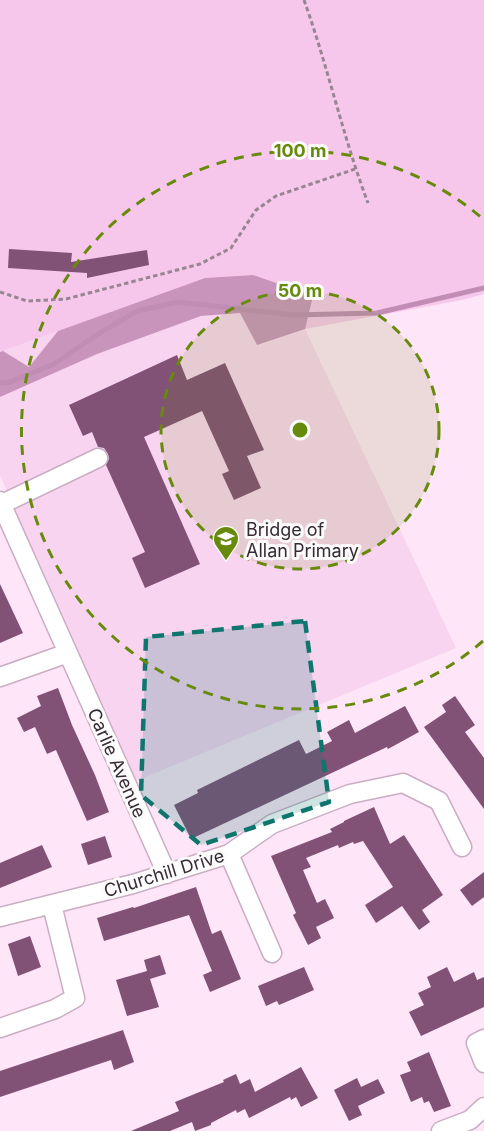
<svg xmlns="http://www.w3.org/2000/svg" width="484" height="1131" viewBox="0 0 484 1131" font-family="Inter,sans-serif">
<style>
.built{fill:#f9d4f0}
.green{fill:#f7c7eb}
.forest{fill:#c994bc}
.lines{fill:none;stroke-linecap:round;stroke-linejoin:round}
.stream{stroke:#c18db4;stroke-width:5}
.building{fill:#815176}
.minor-casing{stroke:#caadc2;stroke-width:21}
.path{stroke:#978592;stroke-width:3;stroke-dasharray:4.5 3;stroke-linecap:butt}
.minor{stroke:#fff;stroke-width:18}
.marked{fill:#0f766e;fill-opacity:0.2;stroke:#0f766e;stroke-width:4.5;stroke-dasharray:12 8;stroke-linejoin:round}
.ring{fill:none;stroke:#688a0c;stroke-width:3;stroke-dasharray:10 8}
.labels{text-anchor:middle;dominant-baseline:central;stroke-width:6;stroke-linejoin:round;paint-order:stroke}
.poi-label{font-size:18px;fill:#362a33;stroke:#fbfbfb;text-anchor:start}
.street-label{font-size:18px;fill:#362a33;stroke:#fbfbfb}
.centre{fill:#688a0c;stroke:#fbfbfb;stroke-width:3}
.ring-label{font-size:18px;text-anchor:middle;font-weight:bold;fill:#688a0c;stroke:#fbfbfb;stroke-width:6;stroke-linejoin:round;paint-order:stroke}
</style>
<rect width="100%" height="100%" fill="#fee5f7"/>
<!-- built -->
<path class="built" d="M253,275L305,329L456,648L131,783L0,475V352L205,278Z"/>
<!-- green -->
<path class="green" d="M0,0H484V294L462,300L305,329L253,275L205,278L0,352Z"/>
<!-- forest -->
<path class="forest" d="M253,275L313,296L305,329L257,345L240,313L201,316L97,354L0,397V352L3,351L29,367L58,331L205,278Z"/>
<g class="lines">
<!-- stream -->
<path class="stream" d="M0,383L10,382L54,364L95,336L137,311L178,302L293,315L377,313L484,288"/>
</g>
<!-- building -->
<path class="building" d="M9,249L72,253L71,262L147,250L149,265L87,278V273L8,268Z
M177,355L187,380L225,363L264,450L247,456L261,488L234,500L222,474L229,471L202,411L144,437L200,564L145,588L132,558L145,552L106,465L109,459L108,454L104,448L98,447L92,432L83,436L69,405Z
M0,584L23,633L0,643Z
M58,688L72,725L95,775L109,812L87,821L56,750L47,754L35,727L24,732L17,718L41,706L37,696Z
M455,696L475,725L465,732L484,758V809L424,727L446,712L442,705Z
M405,706L419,732L388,749L387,747L191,839L174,805L198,793L197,790L299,740L306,754L332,741L327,732L349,720L355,733Z
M374,807L390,844L404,835L443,895L422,910L430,922L419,930L402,906L376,923L365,905L393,887L363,841L354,844L353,842L339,848L338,845L306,858L311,867L303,870L317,903L325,899L334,918L316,927L321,938L308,945L293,915L296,913L271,856L332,832L330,829L344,822V821Z
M105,836L112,857L88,865L81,844Z
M42,845L52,867L0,888V863Z
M484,872V897L472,906L460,890Z
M196,887L212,934L221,930L241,979L210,992L203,975L212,971L189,915L104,941L97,918L133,907L134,908Z
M30,936L41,967L18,976L8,944Z
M160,955L166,974L150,979L159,1007L127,1016L116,980L147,971L144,960Z
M304,967L314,990L279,1005L277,1001L266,1006L258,986Z
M447,967L454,982L474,972L477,980L484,977V1007L421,1036L409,1012L424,1005L418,993L431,987L427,977Z
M123,1030L134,1062L114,1070L111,1060L0,1097V1071Z
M429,1052L451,1106L434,1112L429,1101L424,1103L422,1097L411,1102L400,1075L411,1071L407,1062Z
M301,1067L318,1098L301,1107L296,1097L291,1100L290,1097L249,1118L245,1109L237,1113L236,1110L211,1123V1125L195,1131L192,1122L170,1131H131L179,1111L175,1102L224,1082L223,1080L236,1074L240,1084L250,1079L255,1092Z
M357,1078L361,1087L378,1079L385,1093L358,1106L362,1115L349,1121L334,1090Z"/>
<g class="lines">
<defs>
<path id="minor" d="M0,501L68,653L0,677
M2,504L98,458
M68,653L167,874
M229,854L272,953
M0,917L133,884L229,854L272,824L350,794L403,783L439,801L462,847
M0,1028L55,1009L75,998L52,905
M484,1039L476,1043L484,1063
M441,1131L470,1120L484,1107"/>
</defs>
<!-- minor casing -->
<use href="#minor" class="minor-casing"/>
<!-- path -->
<path class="path" d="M304,0C328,67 343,137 368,203
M0,292L27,301L66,299L200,264L231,248L256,210L276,196L355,169"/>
<!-- minor -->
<use href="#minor" class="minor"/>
</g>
<!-- marked area -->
<path class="marked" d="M305,621L329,802L201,845L141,795L146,637Z"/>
<!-- distance rings -->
<circle cx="300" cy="430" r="139" fill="#688a0c" fill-opacity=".12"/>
<g class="ring">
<circle cx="300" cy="430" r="139"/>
<path d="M483 641A279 279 0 1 1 483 219"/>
</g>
<!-- icons -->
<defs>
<symbol id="school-pin" viewBox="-11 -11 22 30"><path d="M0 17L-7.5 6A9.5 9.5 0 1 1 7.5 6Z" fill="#688a0c" stroke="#fbfbfb"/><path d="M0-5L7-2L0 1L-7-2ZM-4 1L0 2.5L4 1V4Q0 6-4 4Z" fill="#fff"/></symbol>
</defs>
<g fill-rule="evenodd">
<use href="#school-pin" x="211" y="524" width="30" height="40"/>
</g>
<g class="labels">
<!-- poi labels -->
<g class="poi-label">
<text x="246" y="529">Bridge of<tspan x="246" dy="21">Allan Primary</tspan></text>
</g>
<!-- street labels -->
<g class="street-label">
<text transform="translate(117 763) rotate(66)">Carlie Avenue</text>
<text transform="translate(164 873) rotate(-17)">Churchill Drive</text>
</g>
</g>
<circle cx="300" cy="430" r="9" class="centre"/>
<g class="ring-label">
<text x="300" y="157">100 m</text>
<text x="300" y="297">50 m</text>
</g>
</svg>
